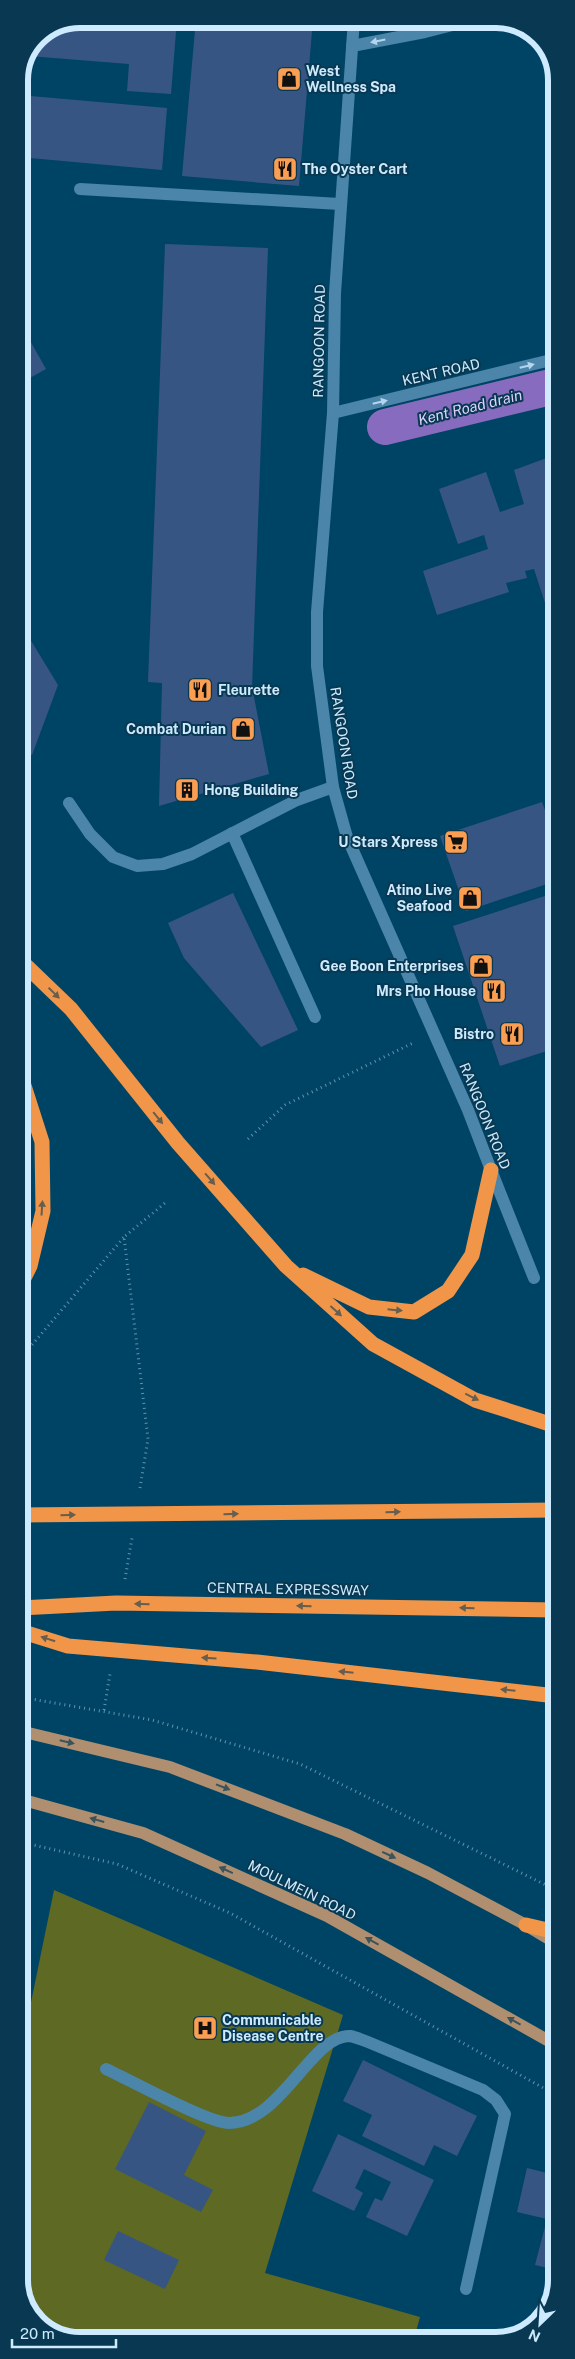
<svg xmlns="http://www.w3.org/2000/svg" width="575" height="2359" viewBox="0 0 575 2359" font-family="'Public Sans',sans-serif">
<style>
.green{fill:#5e6923}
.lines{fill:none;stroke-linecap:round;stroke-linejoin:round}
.canal{stroke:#876bbf;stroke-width:36}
.building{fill:#375582}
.path{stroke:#6193ad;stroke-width:3;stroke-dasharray:1 4;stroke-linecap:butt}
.service{stroke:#4b85a9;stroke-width:12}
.minor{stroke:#4b85a9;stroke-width:12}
.tertiary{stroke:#4b85a9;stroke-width:12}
.primary{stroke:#af8f6f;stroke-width:12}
.motorway{stroke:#f19549;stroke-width:15}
.oneway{fill:#b3d6ed}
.oneway2{fill:#665e4e}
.oneway3{fill:#3b535b}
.labels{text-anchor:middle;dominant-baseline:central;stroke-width:4;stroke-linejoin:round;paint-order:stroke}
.poi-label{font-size:14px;font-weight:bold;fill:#cdeafe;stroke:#093952;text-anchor:end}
.street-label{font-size:14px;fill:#cdeafe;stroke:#093952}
.water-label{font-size:15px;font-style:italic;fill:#dcd0fd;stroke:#093952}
.rim{fill:none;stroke:#cdeafe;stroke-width:6}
</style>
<rect width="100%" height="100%" fill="#004465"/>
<!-- green -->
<path class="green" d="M54,1890L343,2015L265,2273L420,2317L414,2339L72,2340L37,2323L20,2291V2056Z"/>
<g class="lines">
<!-- canal -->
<path class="canal" d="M385,427L555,386"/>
</g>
<!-- building -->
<path class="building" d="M80,19H177L171,94L127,91L129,64L29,56L37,36Z
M196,19H313L299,186L182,176Z
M19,95L167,108L162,170L19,157Z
M165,244L268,248L252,687L269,774L159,806L162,683L148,682Z
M19,321L46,369L19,384Z
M555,455V516L552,517L555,527V599L545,603L534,569L525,571L527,578L506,583L509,592L437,615L423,571L488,549L484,535L458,544L439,489L486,472L500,512L524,504L514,470Z
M19,621L58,685L32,755L19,750Z
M542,802L556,840V881L466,911L440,836Z
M233,893L298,1030L261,1047L184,958L168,923Z
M551,894L556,907V1048L500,1066L453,926Z
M363,2060L477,2116L457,2156L434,2145L424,2166L362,2136L372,2115L343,2101Z
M149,2102L206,2131L184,2175L213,2190L201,2212L115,2169Z
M338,2134L434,2180L407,2236L366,2217L375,2198L382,2201L391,2182L364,2169L355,2188L363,2193L354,2211L312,2191Z
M552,2152L556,2153V2270L535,2265L547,2219L517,2212L527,2168L547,2173Z
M118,2231L179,2260L165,2289L104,2260Z"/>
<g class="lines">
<!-- path -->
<path class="path" d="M248,1139L285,1105L413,1043
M19,1360L124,1237
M140,1488L148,1439L124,1237L165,1203
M125,1579L132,1538
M20,1697L152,1720L300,1764L556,1890
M104,1710L110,1674
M20,1842L117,1864L230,1913L556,2095"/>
<!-- service -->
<path class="service" d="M69,803L90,834L113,857L137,866L163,864L192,854L297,800L333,787
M232,833L315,1017
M491,1170L534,1278
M106,2069C130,2080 208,2123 229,2123C281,2123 311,2035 350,2036C355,2037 363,2040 368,2042L483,2090L496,2100L505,2114L466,2289"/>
<!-- minor -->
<path class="minor" d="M352,46L425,32L476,19
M80,189L340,204
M333,413L555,359"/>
<!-- tertiary -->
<path class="tertiary" d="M354,19L335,293L333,413L317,612V666L333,787L347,837L468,1110L491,1170"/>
<!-- primary -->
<path class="primary" d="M20,1731L170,1767L345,1834L428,1873L526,1925L556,1943
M20,1799L143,1833L327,1916L556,2045"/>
<!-- motorway -->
<path class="motorway" d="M19,959L71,1009L178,1143L286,1266L373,1344L475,1400L556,1426
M19,1070L42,1142L43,1211L30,1266L19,1288
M303,1275L369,1307L414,1312L448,1291L472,1255L491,1170
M19,1515L556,1510
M20,1608L116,1603L556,1610
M20,1631L68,1646L257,1662L556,1696
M526,1925L556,1932"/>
</g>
<!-- one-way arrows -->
<defs><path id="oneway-solid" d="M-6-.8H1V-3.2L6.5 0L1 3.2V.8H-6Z" transform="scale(1.25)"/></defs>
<g class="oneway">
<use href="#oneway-solid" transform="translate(378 41) rotate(169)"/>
<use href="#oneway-solid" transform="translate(527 366) rotate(-14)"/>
<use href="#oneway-solid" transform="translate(380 402) rotate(-13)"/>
</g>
<g class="oneway2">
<use href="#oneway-solid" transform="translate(54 993) rotate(44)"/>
<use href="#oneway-solid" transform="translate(158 1118) rotate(51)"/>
<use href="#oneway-solid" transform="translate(210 1179) rotate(49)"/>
<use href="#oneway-solid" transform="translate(42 1208) rotate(-86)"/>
<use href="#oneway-solid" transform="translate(395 1310) rotate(6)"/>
<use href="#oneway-solid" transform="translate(336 1311) rotate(42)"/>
<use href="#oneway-solid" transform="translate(472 1397) rotate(26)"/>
<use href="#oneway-solid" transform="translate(393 1512) rotate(-1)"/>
<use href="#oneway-solid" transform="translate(231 1514) rotate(-1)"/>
<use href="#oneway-solid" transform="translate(68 1515) rotate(-1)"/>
<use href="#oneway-solid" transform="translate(142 1604) rotate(-179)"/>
<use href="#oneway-solid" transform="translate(304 1606) rotate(-179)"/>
<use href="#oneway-solid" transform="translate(467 1608) rotate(-179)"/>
<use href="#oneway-solid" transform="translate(48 1639) rotate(-163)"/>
<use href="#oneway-solid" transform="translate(209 1658) rotate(-176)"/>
<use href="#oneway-solid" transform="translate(346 1672) rotate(-174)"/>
<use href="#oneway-solid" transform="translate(508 1690) rotate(-174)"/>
</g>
<g class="oneway3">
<use href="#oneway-solid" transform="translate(67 1742) rotate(13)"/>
<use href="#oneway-solid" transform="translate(223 1787) rotate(21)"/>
<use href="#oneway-solid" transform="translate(97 1820) rotate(-164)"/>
<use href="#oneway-solid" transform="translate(389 1855) rotate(25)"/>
<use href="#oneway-solid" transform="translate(226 1870) rotate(-156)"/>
<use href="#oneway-solid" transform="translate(372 1941) rotate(-151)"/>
<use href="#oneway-solid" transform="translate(514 2021) rotate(-151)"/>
</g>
<!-- icons -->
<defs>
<symbol id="shop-square" viewBox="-11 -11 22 22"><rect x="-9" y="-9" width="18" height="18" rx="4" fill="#fb9e51" stroke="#093952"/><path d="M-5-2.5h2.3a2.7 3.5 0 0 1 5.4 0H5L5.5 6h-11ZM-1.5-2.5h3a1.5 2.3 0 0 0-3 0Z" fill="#111"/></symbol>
<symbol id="restaurant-square" viewBox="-11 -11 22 22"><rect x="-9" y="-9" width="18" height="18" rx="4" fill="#fb9e51" stroke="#093952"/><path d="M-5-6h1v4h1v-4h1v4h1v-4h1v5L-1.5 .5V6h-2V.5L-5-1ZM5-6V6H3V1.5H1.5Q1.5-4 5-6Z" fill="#111"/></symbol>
<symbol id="building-square" viewBox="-11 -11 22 22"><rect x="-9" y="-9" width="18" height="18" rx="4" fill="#fb9e51" stroke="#093952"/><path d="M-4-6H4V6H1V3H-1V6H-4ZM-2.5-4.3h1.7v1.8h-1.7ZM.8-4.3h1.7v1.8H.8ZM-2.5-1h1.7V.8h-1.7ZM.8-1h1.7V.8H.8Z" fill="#111"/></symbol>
<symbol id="supermarket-square" viewBox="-11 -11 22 22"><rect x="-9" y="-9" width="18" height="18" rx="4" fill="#fb9e51" stroke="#093952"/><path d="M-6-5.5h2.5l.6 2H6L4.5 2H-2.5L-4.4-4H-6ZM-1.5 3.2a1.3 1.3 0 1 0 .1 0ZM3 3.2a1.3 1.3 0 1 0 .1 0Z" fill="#111"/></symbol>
<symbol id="hospital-square" viewBox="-11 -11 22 22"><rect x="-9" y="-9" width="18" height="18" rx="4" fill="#fb9e51" stroke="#093952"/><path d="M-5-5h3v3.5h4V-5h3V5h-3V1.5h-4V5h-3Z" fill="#111"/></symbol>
</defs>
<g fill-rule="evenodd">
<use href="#shop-square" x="275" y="65" width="28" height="28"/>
<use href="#restaurant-square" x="271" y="155" width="28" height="28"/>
<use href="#restaurant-square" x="186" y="676" width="28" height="28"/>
<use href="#shop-square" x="229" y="715" width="28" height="28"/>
<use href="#building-square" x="173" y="776" width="28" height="28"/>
<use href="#supermarket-square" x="442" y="828" width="28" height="28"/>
<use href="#shop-square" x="456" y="884" width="28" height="28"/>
<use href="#shop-square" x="467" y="952" width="28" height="28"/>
<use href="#restaurant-square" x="480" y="977" width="28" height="28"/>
<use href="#restaurant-square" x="498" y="1020" width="28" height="28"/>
<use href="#hospital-square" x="191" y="2014" width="28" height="28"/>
</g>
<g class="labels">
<!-- poi labels -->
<g class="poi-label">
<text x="306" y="71" text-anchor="start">West<tspan x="306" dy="16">Wellness Spa</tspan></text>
<text x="302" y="169" text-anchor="start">The Oyster Cart</text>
<text x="218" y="690" text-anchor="start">Fleurette</text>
<text x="226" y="729">Combat Durian</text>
<text x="204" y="790" text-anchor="start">Hong Building</text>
<text x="438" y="842">U Stars Xpress</text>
<text x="452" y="890">Atino Live<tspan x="452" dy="16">Seafood</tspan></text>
<text x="464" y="966">Gee Boon Enterprises</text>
<text x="476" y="991">Mrs Pho House</text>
<text x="494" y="1034">Bistro</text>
<text x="222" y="2020" text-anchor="start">Communicable<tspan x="222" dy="16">Disease Centre</tspan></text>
</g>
<!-- street labels -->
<g class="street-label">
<text transform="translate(319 341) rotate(-89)">RANGOON ROAD</text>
<text transform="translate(441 372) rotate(-13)">KENT ROAD</text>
<text transform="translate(344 743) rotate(81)">RANGOON ROAD</text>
<text transform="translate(485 1116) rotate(68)">RANGOON ROAD</text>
<text transform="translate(288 1589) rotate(1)">CENTRAL EXPRESSWAY</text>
<text transform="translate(302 1890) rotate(26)">MOULMEIN ROAD</text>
</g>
<!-- water labels -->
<g class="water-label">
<text transform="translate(470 407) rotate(-14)">Kent Road drain</text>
</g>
</g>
<!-- crop -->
<path d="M0 0H575V2359H0ZM80 28H496A52 52 0 0 1 548 80V2280A52 52 0 0 1 496 2332H80A52 52 0 0 1 28 2280V80A52 52 0 0 1 80 28Z" fill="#093952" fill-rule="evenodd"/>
<path class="rim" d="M80 28H496A52 52 0 0 1 548 80V2280A52 52 0 0 1 496 2332H80A52 52 0 0 1 28 2280V80A52 52 0 0 1 80 28Z"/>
<!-- north arrow -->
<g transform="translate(540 2324) rotate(205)" stroke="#093952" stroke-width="4" paint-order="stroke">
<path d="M0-4L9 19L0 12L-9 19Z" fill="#cdeafe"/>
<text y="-8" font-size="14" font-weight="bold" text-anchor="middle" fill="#cdeafe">N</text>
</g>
<!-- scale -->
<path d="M12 2339v8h104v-8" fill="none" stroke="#cdeafe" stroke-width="2.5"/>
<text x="20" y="2339" font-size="15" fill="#cdeafe" stroke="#093952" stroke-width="4" paint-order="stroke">20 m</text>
</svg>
